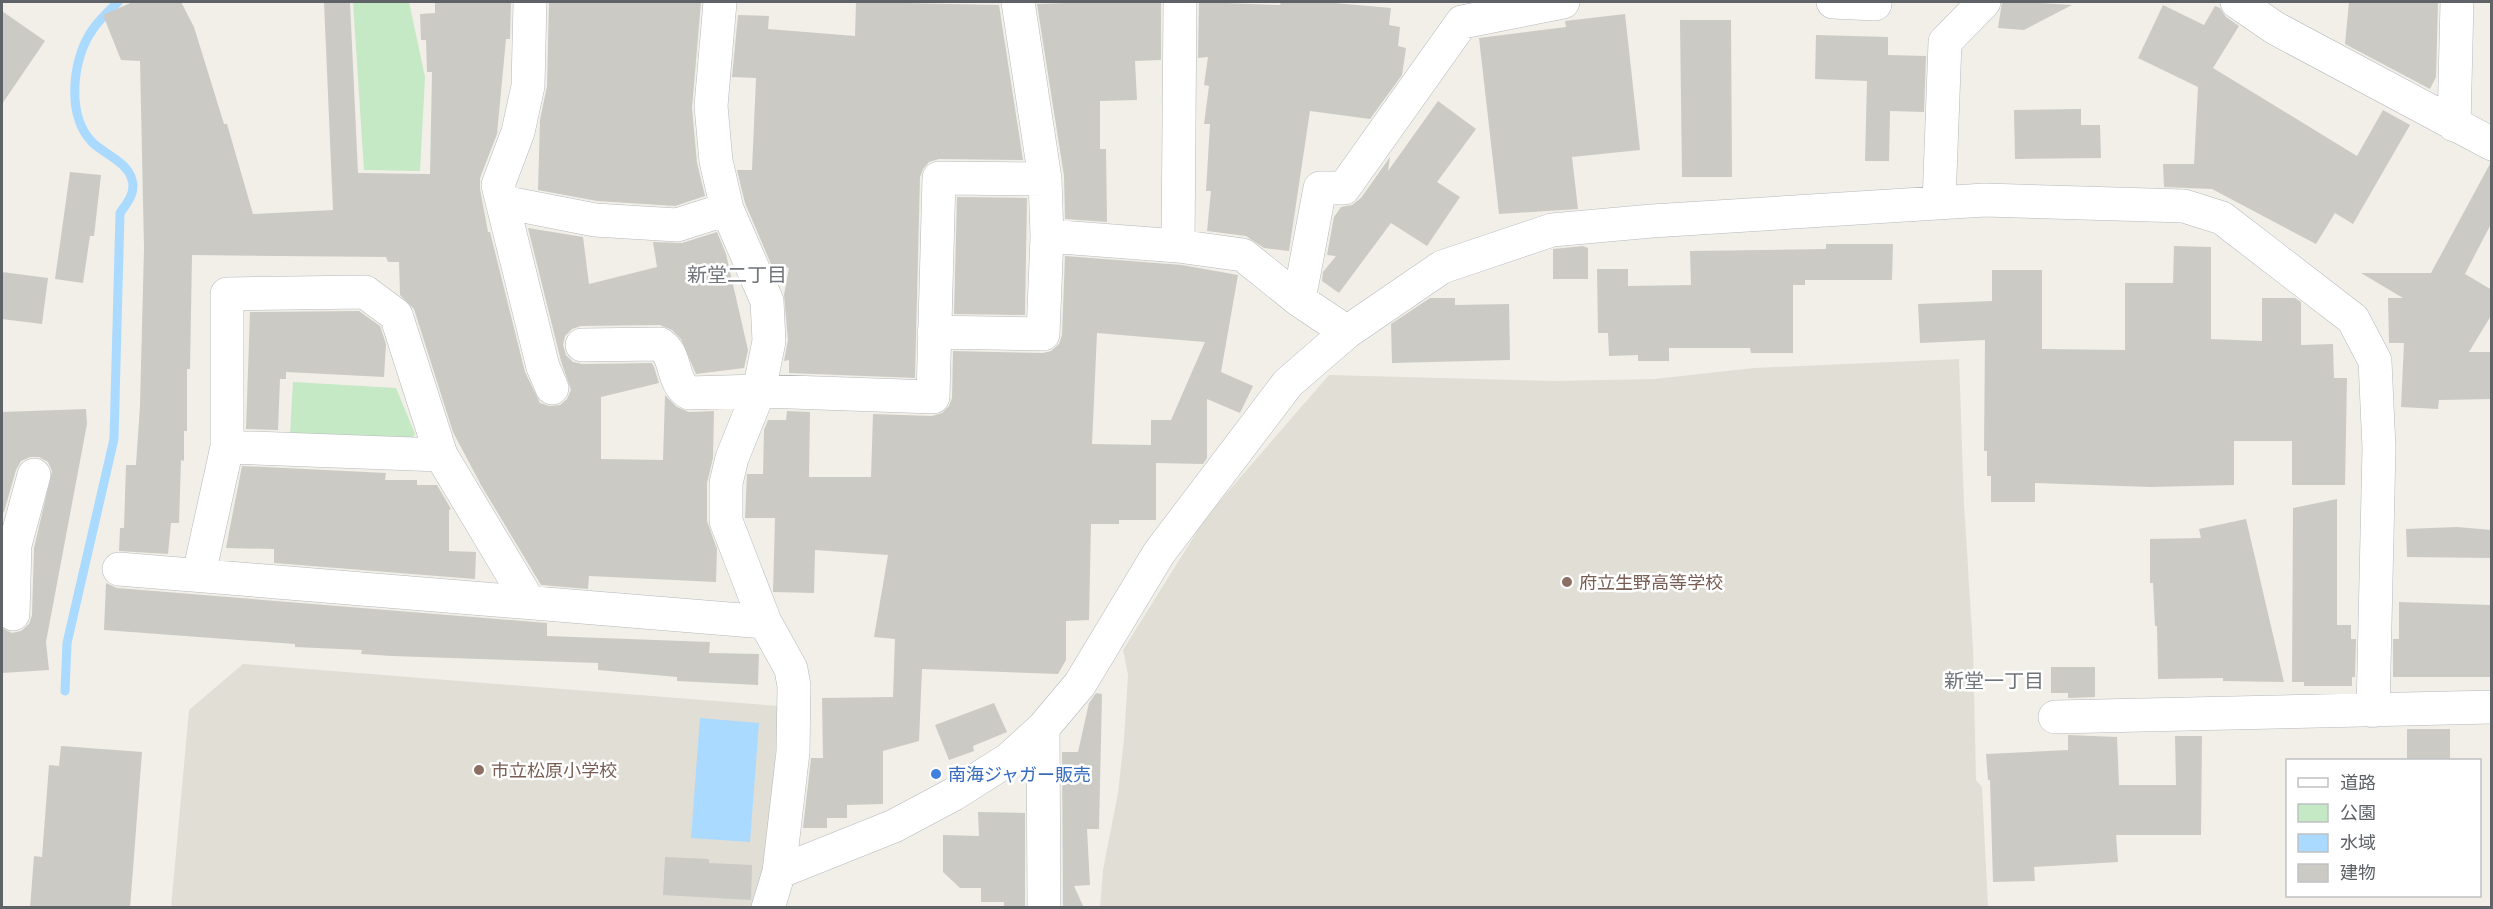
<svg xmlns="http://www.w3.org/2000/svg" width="2493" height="909" viewBox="0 0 2493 909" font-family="Poppins,'Noto Sans JP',sans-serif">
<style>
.education{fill:#e1ded6}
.green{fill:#c5e8c5}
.water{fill:#aadaff}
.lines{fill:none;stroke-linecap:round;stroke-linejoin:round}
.stream{stroke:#aadaff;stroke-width:9}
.building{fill:#cccac5;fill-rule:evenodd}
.minor-casing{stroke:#b5b8bc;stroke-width:34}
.minor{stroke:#fff;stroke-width:33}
.education-dot{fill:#8d6e63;stroke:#fff;stroke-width:2}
.shop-dot{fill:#3f7fe0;stroke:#fff;stroke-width:2}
.labels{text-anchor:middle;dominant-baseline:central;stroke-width:5;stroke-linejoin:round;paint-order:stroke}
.education-label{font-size:18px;fill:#785e54;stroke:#fff;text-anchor:start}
.shop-label{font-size:18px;fill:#366cbe;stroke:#fff;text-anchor:start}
.neighbourhood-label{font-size:20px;fill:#70757a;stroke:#fff}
</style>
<rect width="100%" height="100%" fill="#f1efe8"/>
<!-- education -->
<path class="education" d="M1959,359L1964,504L1973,648L1976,780L1982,787L1988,907L1100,908L1103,870L1118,793L1124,739L1128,675L1123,650L1206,517L1329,375L1555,381L1654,379L1754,368Z
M243,664L779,706L770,830L758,907L171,908L189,710Z"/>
<!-- green -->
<path class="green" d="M353,2H409L425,77L420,171L364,170Z
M293,382L396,388L415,434L408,445L290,436Z"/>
<!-- water -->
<path class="water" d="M700,718L759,723L750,842L691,838Z"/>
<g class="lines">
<!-- stream -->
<path class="stream" d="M65,691L67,643L114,439L120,213C127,203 136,193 132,180C128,162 104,154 92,142C66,115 72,58 93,29C100,19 110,10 118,2"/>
</g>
<!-- building -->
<path class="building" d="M133,2H181L194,27L224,124H227L253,214L333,210L324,2H350L358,173L430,174L432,72H427L426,40H421L420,14L435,13V2H511L510,39H506L497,134L480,178V189L488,232H490L525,372L540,403L549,406L560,405L567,399L571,390L561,361L528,228L583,237L589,284L657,267L653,242L682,243L717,232L726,254L748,350L744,368L696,374L681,339L672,330L660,325L581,326L572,329L565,336L563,345L566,355L573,362L582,364L652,363L654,367L659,383L601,397V459L663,460L665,395L677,407L689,412L714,411L713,458L707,483V521L717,549L716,582L589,576L588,589L541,585L481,485L453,432L414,309L400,295L399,262H388L386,257L192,255L190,369H187V431H184V461L181,460L179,523H171L168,554L119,551L120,528H124L126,465H136L140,406L144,248L140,61L121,60L103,15Z
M549,2H701L692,108L697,163L705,196L675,206L597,201L538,190L540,120L547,86Z
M856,2L999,5L1023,160L939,159L929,162L923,169L920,177L915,378L789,373V360L784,361L788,340L784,295L789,268L771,264L745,203L737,170H752L756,78L732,77L738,15L769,16L768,29L855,36Z
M1097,2H1161V60L1135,61L1137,100L1100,101V149H1106L1107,222L1065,219L1064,176L1037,4Z
M1199,2L1280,5L1281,2H1323L1391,8L1389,25L1400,27L1398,46L1406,48L1402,75L1370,119L1310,111L1289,251L1264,248L1246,236L1207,231L1211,191H1206L1210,124H1204L1209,86L1204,85L1208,57L1198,58Z
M2002,2H2023L2072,5L2024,30L1998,28Z
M2349,2H2438L2436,77L2430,89L2345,44Z
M2163,5L2204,25L2215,6L2220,8L2226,17L2239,26L2213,68L2357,156L2383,110L2410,125L2353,224L2335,213L2316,244L2212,189L2164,187L2163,164H2194L2198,87L2138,58Z
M2,11L45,41L2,104Z
M1625,14L1640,150L1572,157L1578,209L1499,214L1479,38L1566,27L1565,21Z
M1680,20H1731L1732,177H1682Z
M1816,35L1888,37V55L1926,56L1924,112L1890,111L1889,161H1865L1867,81L1815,79Z
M1438,101L1476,129L1437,182L1460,197L1427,246L1391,223L1339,293L1322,281L1323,272L1336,256L1327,255L1334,217L1341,207L1352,205L1361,198L1390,157L1388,171Z
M2081,109V125H2100L2101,158L2015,159L2014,110Z
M2491,162L2492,222L2465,274L2492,290V314L2469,352H2492V399L2439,400L2438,409L2401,407L2404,343H2389L2388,298H2403L2361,273H2431Z
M70,172L101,175L94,236H90L83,283L55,279Z
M957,197L1027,198L1025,315L954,314Z
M1826,244H1893L1892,280H1805V285H1793V353H1751L1750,348H1669V361H1638V355L1609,356L1608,333H1598L1597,269H1628V286L1691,285L1690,251L1826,249Z
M1583,246L1588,248V279H1553V249Z
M2174,246L2211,247V339L2262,341V298H2295L2301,302V345L2333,344L2334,378H2347L2345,485H2292V441H2234V485L2150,487L2035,483V502H1991V476H1987V451H1984L1985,340L1920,343L1918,304L1992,301V270H2042V349L2125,350V283H2173Z
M1065,256L1182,265L1238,275L1221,372L1253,386L1240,413L1207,399V458L1203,464L1156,463V520H1119V524H1091L1089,620L1066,621V660L1058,674L922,669L919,741L883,751V804L847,805V818H827V828H803L811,758H823L822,698L893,697L895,639L874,637L888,555L815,550L814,593L773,592L775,518H745L747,474H763L764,430L768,420H786L787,411L810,412L809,477H871L873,414L932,416L942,413L949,406L952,398L953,351L1043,353L1051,351L1059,344L1062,335ZM1097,333L1205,342L1171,420H1151V445L1092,444Z
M2,272L48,278L42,324L2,319Z
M1430,298H1455V305L1509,304L1510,360L1392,363L1391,324Z
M359,311L380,326L386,344L384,377L286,372V379H280L278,430L246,429L250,312Z
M86,409L87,424L46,642L49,670L2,673V628L12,633L21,631L29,624L32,615L34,548L52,471L48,462L39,457H30L21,461L16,470L4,512L2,513V412Z
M242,466L386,473L385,480H417V485H437L451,509L449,510V551L476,552L475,579L274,563V549L226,548Z
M2337,499V625H2351V639H2356L2355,677H2352V686H2304V682H2292L2293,508Z
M2246,519L2284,682L2223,681V678L2158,679L2157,626H2155L2153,583H2150V539L2201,538L2199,529Z
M2457,527L2492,530V558L2407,557L2406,529Z
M106,583L117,588L547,623V636L710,642L709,653L759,654L758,685L677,681V677L598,670V663L392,656L361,654L362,650L295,647V644L104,630Z
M2399,602L2492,605V677H2393V639H2399Z
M2051,667H2095V697L2068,698V693H2051Z
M1096,693L1102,694L1099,829H1087L1090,885L1074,886L1084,908H1063L1062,752H1078L1089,703Z
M994,703L1007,732L973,746L974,751L949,760L935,725Z
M2407,729H2450V760H2407Z
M2068,735L2117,737L2119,785H2176L2175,736H2202L2201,835H2116L2118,862L2034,867L2035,881L1993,882L1990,780H1988L1986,754L2068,750Z
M61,746L142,752L130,908H30L34,856L42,857L49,765L59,766Z
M978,812L1025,813V908H1004V902H981V888H960L943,872V835L979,836Z
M665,857L709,859V863L752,865L751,900L663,895Z"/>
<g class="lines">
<defs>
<path id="minor" d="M530,2L528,86L518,132L498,185L543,367L552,388
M720,2L711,106L716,161L727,209L767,301L769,341L759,391L732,458L726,483V521L765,622L791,669L794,686L793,752L779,872L768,908
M1833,2L1875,4
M2237,2L2275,28L2492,144
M2454,125L2457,2
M503,202L595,220L677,225L727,209
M1939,203L1945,42L1984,2
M1047,236L1178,246L1243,255L1299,300L1347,332
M1178,246L1180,2
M1299,300L1320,188H1344L1462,22L1563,2
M934,332L1043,334L1047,236L1045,179L1018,2
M582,345L660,344C678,355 670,381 689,393L759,391L933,397L939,178L1045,179
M227,447L441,455
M119,569L765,622
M199,574L227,447V294L365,292L396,315L441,455L529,602
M13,614L15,545L34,475
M2055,717L2492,707
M1043,728L1044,908
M779,872L894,826L954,794L1009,759L1043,728L1080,684L1159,553L1288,383L1347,332L1442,267L1552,230L1652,221L1985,200L2184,206L2222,218L2353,319L2375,361L2379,448L2373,711"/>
</defs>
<!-- minor casing -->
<use href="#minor" class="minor-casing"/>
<!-- minor -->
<use href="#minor" class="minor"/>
</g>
<!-- markers -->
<g class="education-dot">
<circle cx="1567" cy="582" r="6"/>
<circle cx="479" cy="770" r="6"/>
</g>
<circle class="shop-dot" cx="936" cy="774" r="6"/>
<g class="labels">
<!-- education labels -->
<g class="education-label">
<text x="1579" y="582">府立生野高等学校</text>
<text x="491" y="770">市立松原小学校</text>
</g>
<!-- shop labels -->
<g class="shop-label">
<text x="948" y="774">南海ジャガー販売</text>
</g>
<!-- neighbourhood labels -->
<g class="neighbourhood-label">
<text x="737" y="275">新堂二丁目</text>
<text x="1994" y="681">新堂一丁目</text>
</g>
</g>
<!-- border -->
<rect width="2493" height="909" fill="none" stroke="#5f6368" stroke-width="6"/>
<!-- legend -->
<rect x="2286" y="759" width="195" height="138" fill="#ffffff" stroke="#bfc1c3" stroke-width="1.5"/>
<rect x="2298" y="778" width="30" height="9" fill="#ffffff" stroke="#bfc1c3" stroke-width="1.5"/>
<text x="2340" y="789" font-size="18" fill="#5f6368">道路</text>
<rect x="2298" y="804" width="30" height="18" fill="#c5e8c5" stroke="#bfc1c3" stroke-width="1.5"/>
<text x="2340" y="819" font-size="18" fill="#5f6368">公園</text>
<rect x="2298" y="834" width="30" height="18" fill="#aadaff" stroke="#bfc1c3" stroke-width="1.5"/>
<text x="2340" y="849" font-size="18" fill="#5f6368">水域</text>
<rect x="2298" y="864" width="30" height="18" fill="#cccac5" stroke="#bfc1c3" stroke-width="1.5"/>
<text x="2340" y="879" font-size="18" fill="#5f6368">建物</text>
</svg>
